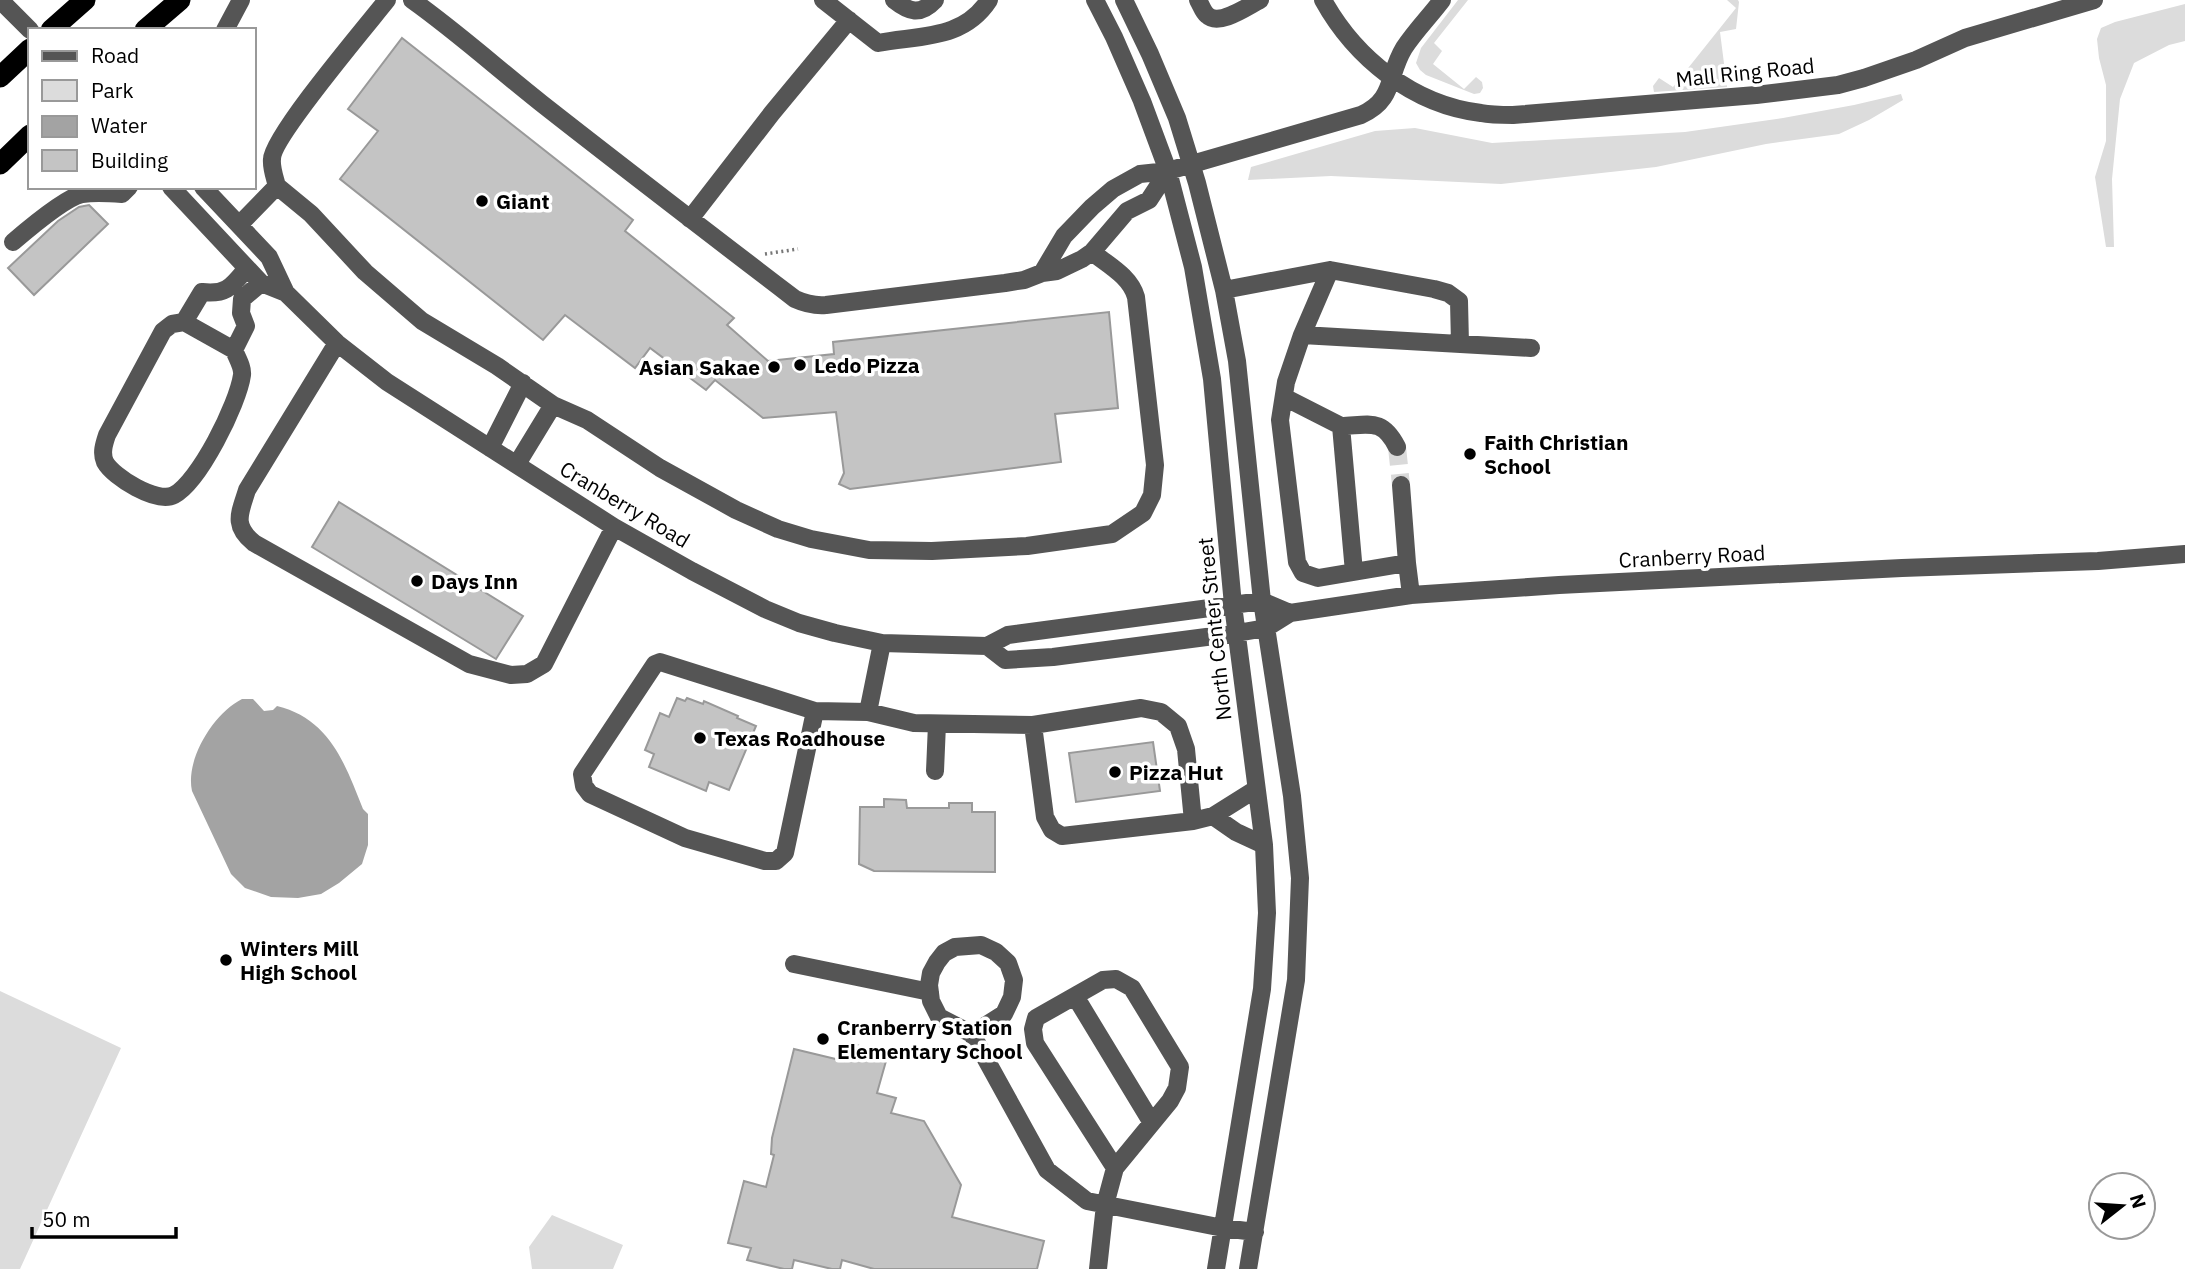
<svg xmlns="http://www.w3.org/2000/svg" width="2185" height="1269" viewBox="0 0 2185 1269" font-family="'IBM Plex Sans',sans-serif">
<style>
.green{fill:#dcdcdc}
.water{fill:#a3a3a3}
.building{fill:#c4c4c4;stroke:#999;stroke-width:2}
.lines{fill:none;stroke-linecap:round;stroke-linejoin:round}
.minor-tunnel{stroke:#d9d9d9;stroke-width:18;stroke-dasharray:18 9;stroke-linecap:butt}
.path{stroke:#777;stroke-width:3.5;stroke-dasharray:2 3.5;stroke-linecap:butt}
.minor{stroke:#555;stroke-width:18}
.highway{stroke:#000;stroke-width:21}
.poi-dot{fill:#000;stroke:#fff;stroke-width:2.5}
.labels{text-anchor:middle;dominant-baseline:central;stroke-width:7;stroke-linejoin:round;paint-order:stroke}
.street-label{font-size:21px;fill:#000;stroke:#fff}
.poi-label{font-size:21px;font-weight:bold;fill:#000;stroke:#fff;text-anchor:start}
</style>
<rect width="100%" height="100%" fill="#fff"/>
<!-- green -->
<path class="green" d="M1458,0H1468L1434,43L1442,51L1433,64L1464,89L1476,77L1482,82L1483,88L1480,93L1474,94L1426,75L1420,70L1416,63L1421,48Z
M1727,0H1738L1739,2L1736,29L1720,32L1727,87L1654,92L1653,86L1659,78L1673,87L1736,8Z
M2185,4V41L2169,45L2134,63L2120,99L2112,179L2114,247H2106L2095,177L2106,141V85L2099,58L2097,39L2101,28L2115,22Z
M1901,94L1903,100L1869,120L1839,134L1766,144L1656,167L1501,184L1331,176L1248,180L1251,167L1375,131L1415,128L1492,143L1685,132L1783,118L1854,105Z
M0,991L121,1048L20,1269H0Z
M552,1215L623,1245L613,1269H532L529,1247Z"/>
<!-- water -->
<path class="water" d="M242,699H253L264,711L273,710L277,706C330,719 345,764 363,809L368,814V845L362,864L339,883L321,894L298,898L271,897L245,888L231,874L192,791C185,759 214,713 242,699Z"/>
<!-- building -->
<path class="building" d="M402,38L633,220L625,231L734,318L727,325L768,361L834,354L833,342L1109,312L1118,408L1055,414L1061,462L850,489L839,484L844,473L836,412L763,418L715,380L706,390L650,348L635,368L565,315L543,340L340,179L378,131L348,109Z
M89,205L108,224L34,295L8,268L58,221L79,207Z
M339,502L523,616L496,659L312,547Z
M677,698L685,701L687,698L703,704L704,701L738,716L737,718L756,726L729,790L709,782L706,791L649,767L654,754L645,750L660,713L669,717Z
M1153,742L1160,791L1076,802L1069,753Z
M884,799L906,800L907,808H949V803H972V812H995V872L874,871L859,864L860,807H884Z
M849,1043L888,1054L877,1093L896,1098L891,1113L924,1121L961,1185L952,1217L1044,1241L1037,1269H874L842,1260L840,1269H832L794,1260L792,1269H784L747,1260L751,1248L728,1243L744,1181L766,1187L774,1155L771,1154L772,1138L794,1049L844,1061Z"/>
<g class="lines">
<!-- minor-tunnel -->
<path class="minor-tunnel" d="M1397,447L1401,485"/>
<!-- path -->
<path class="path" d="M765,254L798,249"/>
<!-- minor -->
<path class="minor" d="M0,0L30,30
M387,0C368,24 272,137 272,159C271,168 275,178 277,186L311,214L365,272L422,321L497,366L553,405L587,420L660,468L736,510L778,529L811,539L869,550L932,551L1027,546L1112,534L1143,513L1152,495L1155,465L1136,297C1130,276 1108,265 1092,252
M412,0C457,32 498,69 541,103C625,169 710,234 795,299C806,304 814,306 826,305L1005,283L1024,280L1042,273L1057,271L1082,259L1092,252L1127,211L1149,200L1168,171
M823,0L878,43C920,35 963,40 989,0
M894,0C909,12 920,16 935,0
M1095,0L1114,37L1142,101L1168,171L1193,267L1212,379L1233,605L1264,845L1267,913L1262,989L1216,1269
M1124,0L1150,54L1177,118L1197,183L1224,290L1237,361L1262,601L1292,796L1300,878L1296,980L1248,1269
M1198,0C1201,5 1203,12 1207,15C1219,27 1248,6 1260,0
M1323,0C1355,58 1413,105 1481,113C1491,115 1502,115 1513,115L1756,95L1838,85L1864,78L1916,60L1965,38L2094,0
M225,30L241,0
M171,187L261,283L286,293L337,343L387,382L614,527L692,571L765,609L799,623L835,633L882,643L987,646L1008,635L1262,601L1290,613
M203,187L269,257L286,293
M690,219L772,113L849,20
M239,225L277,186
M13,242C27,230 65,198 82,194C95,192 109,193 122,194L129,187
M247,268C232,286 227,295 202,292L184,322L234,350L246,326L241,313L242,299L261,283
M1042,273L1064,236L1092,207L1113,189L1140,174L1168,171L1361,115C1395,100 1387,76 1404,48C1415,31 1430,16 1442,0
M1224,290L1330,270L1434,289L1448,293L1459,301L1460,344
M184,322L172,324L163,331L107,435C104,444 101,453 105,462C113,477 157,504 174,495C199,482 238,404 242,375C243,367 237,358 234,350
M1302,335L1330,270
M337,343L247,490C240,513 232,525 254,543L469,664L511,675L527,674L544,664L614,527
M1284,397L1341,426L1354,572
M1341,426C1370,425 1382,418 1397,447
M490,448L523,383
M517,464L553,405
M1401,485L1407,563
M1411,595L1407,563L1318,578L1303,573L1297,562L1280,420L1286,382L1302,335L1531,348
M987,646L1005,660L1053,657L1237,633L1266,628L1290,613L1411,595L1559,585L1902,568L2098,561L2185,554
M815,711L785,853L776,861H765L685,838L590,794L584,786L582,774L655,664L660,662L815,711L868,712L914,723L1033,725L1045,817L1052,830L1062,836L1193,821L1213,816
M868,712L882,643
M1033,725L1141,708L1161,712L1178,726L1186,749L1193,821
M935,771L937,724
M1256,789L1213,816L1236,832L1264,845
M794,964L930,992
M1075,996L1152,1123
M972,1034L1004,1014L1012,997L1014,980L1008,963L996,952L981,945L955,947L944,953L937,962L931,973L929,985L931,1001L939,1017L972,1034L1047,1170L1087,1201L1223,1228L1255,1232
M1098,1269L1105,1205L1115,1168L1170,1101L1177,1088L1180,1067L1132,988L1116,979L1103,980L1036,1018L1033,1029L1035,1043L1115,1168"/>
<!-- highway -->
<path class="highway" d="M51,30L85,0
M145,30L180,0
M0,77L30,49
M0,164L30,135"/>
</g>
<!-- markers -->
<g class="poi-dot">
<circle cx="482" cy="201" r="7"/>
<circle cx="800" cy="365" r="7"/>
<circle cx="774" cy="367" r="7"/>
<circle cx="1470" cy="454" r="7"/>
<circle cx="417" cy="581" r="7"/>
<circle cx="700" cy="738" r="7"/>
<circle cx="1115" cy="772" r="7"/>
<circle cx="226" cy="960" r="7"/>
<circle cx="823" cy="1039" r="7"/>
</g>
<g class="labels">
<!-- street labels -->
<g class="street-label">
<text transform="translate(1745 72) rotate(-6)">Mall Ring Road</text>
<text transform="translate(625 504) rotate(31)">Cranberry Road</text>
<text transform="translate(1692 556) rotate(-3)">Cranberry Road</text>
<text transform="translate(1214 629) rotate(-96)">North Center Street</text>
</g>
<!-- poi labels -->
<g class="poi-label">
<text x="496" y="201">Giant</text>
<text x="814" y="365">Ledo Pizza</text>
<text x="760" y="367" text-anchor="end">Asian Sakae</text>
<text x="1484" y="442">Faith Christian<tspan x="1484" dy="24">School</tspan></text>
<text x="431" y="581">Days Inn</text>
<text x="714" y="738">Texas Roadhouse</text>
<text x="1129" y="772">Pizza Hut</text>
<text x="240" y="948">Winters Mill<tspan x="240" dy="24">High School</tspan></text>
<text x="837" y="1027">Cranberry Station<tspan x="837" dy="24">Elementary School</tspan></text>
</g>
</g>
<!-- legend -->
<rect x="28" y="28" width="228" height="161" fill="#ffffff" stroke="#999999" stroke-width="2"/>
<rect x="42" y="51" width="35" height="10" fill="#555555" stroke="#999999" stroke-width="2"/>
<text x="91" y="63" font-size="21" fill="#000000">Road</text>
<rect x="42" y="80" width="35" height="21" fill="#dcdcdc" stroke="#999999" stroke-width="2"/>
<text x="91" y="98" font-size="21" fill="#000000">Park</text>
<rect x="42" y="116" width="35" height="21" fill="#a3a3a3" stroke="#999999" stroke-width="2"/>
<text x="91" y="133" font-size="21" fill="#000000">Water</text>
<rect x="42" y="150" width="35" height="21" fill="#c4c4c4" stroke="#999999" stroke-width="2"/>
<text x="91" y="168" font-size="21" fill="#000000">Building</text>
<!-- north arrow -->
<g transform="translate(2122 1206) rotate(73)"><circle r="33" fill="#ffffff" stroke="#999999" stroke-width="2"/>
<path d="M0-5L12 26L0 18L-12 26Z" fill="#000000"/>
<text y="-10" font-size="19" font-weight="bold" text-anchor="middle" fill="#000000">N</text>
</g>
<!-- scale -->
<path d="M32 1227v10h144v-10" fill="none" stroke="#000000" stroke-width="3.5"/>
<text x="42" y="1227" font-size="21" fill="#000000" stroke="#ffffff" stroke-width="5" paint-order="stroke">50 m</text>
</svg>
